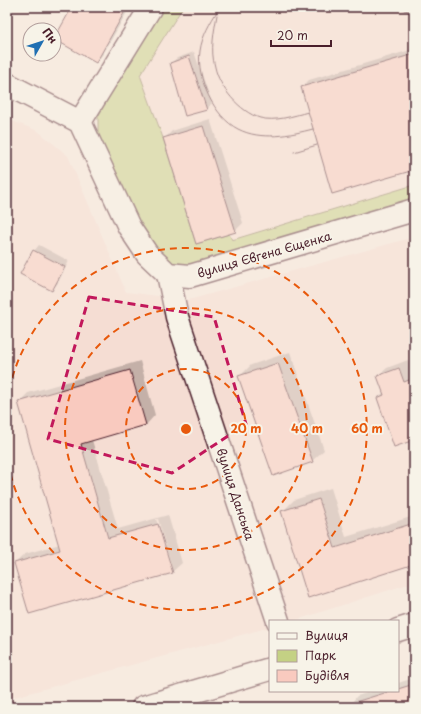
<svg xmlns="http://www.w3.org/2000/svg" width="421" height="714" viewBox="0 0 421 714" font-family="'Playpen Sans',sans-serif">
<style>
.built{fill:#f5ddd3}
.green{fill:#c4d184;stroke:#877858}
.shadow{fill:#0003;fill-rule:evenodd}
.building{fill:#f9cabf;stroke:#4a1f2b}
.lines{fill:none;stroke-linecap:round;stroke-linejoin:round}
.minor-casing{stroke:#4a1f2b;stroke-width:25}
.tertiary-casing{stroke:#4a1f2b;stroke-width:25}
.minor{stroke:#f7f3e8;stroke-width:22}
.tertiary{stroke:#f7f3e8;stroke-width:22}
.tram{stroke:#4a1f2b;stroke-width:1}
.marked{fill:none;stroke:#c2185b;stroke-width:3;stroke-dasharray:8 5;stroke-linejoin:round}
.ring{fill:none;stroke:#e8590c;stroke-width:2;stroke-dasharray:7 5}
.labels{text-anchor:middle;dominant-baseline:central;stroke-width:4;stroke-linejoin:round;paint-order:stroke}
.street-label{font-size:12px;fill:#4a1f2b;stroke:#f7f3e8}
.centre{fill:#e8590c;stroke:#f7f3e8;stroke-width:2}
.ring-label{font-size:12px;text-anchor:middle;font-weight:bold;fill:#e8590c;stroke:#f7f3e8;stroke-width:4;stroke-linejoin:round;paint-order:stroke}
</style>
<rect width="100%" height="100%" fill="#f7ebe0"/>
<filter id="ink" filterUnits="userSpaceOnUse"><feTurbulence type="fractalNoise" baseFrequency=".025" numOctaves="2"/><feDisplacementMap in="SourceGraphic" scale="8" xChannelSelector="R" yChannelSelector="G"/><feConvolveMatrix kernelMatrix="1 2 1 2 8 2 1 2 1" color-interpolation-filters="sRGB"/></filter>
<g filter="url(#ink)">
<!-- built -->
<path class="built" d="M183,7H414V185L231,240L229,234L196,244L163,138L139,75Z
M7,119L38,131L68,156L126,292L189,300L414,237V582L293,621H270V627L7,699Z"/>
<!-- green -->
<path class="green" d="M163,7H183L140,75L163,138L196,244L229,234L232,240L414,185V199L187,266L169,265L150,250L98,136V117L111,91Z"/>
<!-- shadow -->
<path class="shadow" d="M73,7H130L103,54L96,62Z
M414,49V169L302,87L309,80Z
M194,52L212,103L206,109L171,63L177,58Z
M210,119L243,223L235,231L164,139L172,131Z
M39,245L69,261L57,284L52,289L34,251Z
M290,352L324,450L312,461L239,377L251,365Z
M408,360L414,373V439L378,398L384,392L378,376L387,368Z
M140,361L155,415L146,425L92,440L118,529L168,515L182,563L172,572L15,563L25,554L60,544L19,402L28,393ZM156,519H158L172,568H170Z
M331,488L346,537L414,516V563L309,597L282,512L294,500Z
M414,678V707H348L357,696L373,691H398V683Z"/>
<!-- building -->
<path class="building" d="M72,7H113L124,13L96,63L54,39Z
M414,54V170L332,194L301,87Z
M189,56L207,110L185,116L170,63Z
M203,126L236,232L196,244L163,138Z
M33,250L65,267L52,291L20,274Z
M278,363L313,462L273,476L238,376Z
M399,368L404,382L414,378V440L394,447L377,398L384,395L377,376Z
M130,370L146,425L81,444L108,538L158,524L173,573L29,614L14,563L60,550L18,402Z
M319,499L335,548L414,523V564L308,598L281,511Z
M414,684V707H352V703L391,691H398V689Z"/>
<g class="lines">
<defs>
<path id="minor" d="M80,122L151,7
M168,274L177,317L278,621
M398,630L414,625
M143,707L270,669"/>
<path id="tertiary" d="M7,84L80,122L129,227L147,254L168,274L190,276L414,210"/>
</defs>
<!-- minor casing -->
<use href="#minor" class="minor-casing"/>
<!-- tertiary casing -->
<use href="#tertiary" class="tertiary-casing"/>
<!-- minor -->
<use href="#minor" class="minor"/>
<!-- tertiary -->
<use href="#tertiary" class="tertiary"/>
<!-- tram -->
<path class="tram" d="M400,7L404,10L414,12
M218,10C210,23 202,36 200,51C196,78 214,117 238,129C261,141 290,135 313,129
M217,15C214,32 210,50 215,67C219,87 240,112 260,118C275,122 293,116 308,112
M294,152L317,145"/>
</g>
</g>
<!-- marked area -->
<path d="M0 0H421V714H0ZM89,297L214,317L246,424L172,473L48,439Z" fill="#f7ebe0" fill-opacity=".55" fill-rule="evenodd"/>
<path class="marked" d="M89,297L214,317L246,424L172,473L48,439Z"/>
<!-- distance rings -->
<g class="ring">
<circle cx="186" cy="429" r="60"/>
<circle cx="186" cy="429" r="121"/>
<path d="M7 401A181 181 0 1 1 7 457"/>
</g>
<g class="labels">
<!-- street labels -->
<g class="street-label">
<text transform="translate(264 254) rotate(-16)">вулиця Євгена Єщенка</text>
<text transform="translate(236 494) rotate(72)">вулиця Данська</text>
</g>
</g>
<circle cx="186" cy="429" r="6" class="centre"/>
<g class="ring-label">
<text x="246" y="433">20 m</text>
<text x="307" y="433">40 m</text>
<text x="367" y="433">60 m</text>
</g>
<!-- margin -->
<rect width="421" height="714" fill="none" stroke="#f7f3e8" stroke-width="24"/>
<rect x="12" y="12" width="397" height="690" fill="none" stroke="#4a1f2b" stroke-width="1.5" filter="url(#ink)"/>
<!-- legend -->
<rect x="269" y="620" width="130" height="72" fill="#f7f3e8" stroke="#b29e9c"/>
<rect x="277" y="633" width="20" height="6" fill="#f7f3e8" stroke="#b29e9c"/>
<text x="305" y="640" font-size="12" fill="#4a1f2b">Вулиця</text>
<rect x="277" y="650" width="20" height="12" fill="#c4d184" stroke="#b29e9c"/>
<text x="305" y="660" font-size="12" fill="#4a1f2b">Парк</text>
<rect x="277" y="670" width="20" height="12" fill="#f9cabf" stroke="#b29e9c"/>
<text x="305" y="680" font-size="12" fill="#4a1f2b">Будівля</text>
<!-- north arrow -->
<g transform="translate(42 42) rotate(51)"><circle r="19" fill="#f7f3e8" stroke="#b29e9c"/>
<path d="M0-3L7 15L0 10L-7 15Z" fill="#1f6fb2"/>
<text y="-6" font-size="11" font-weight="bold" text-anchor="middle" fill="#4a1f2b">Пн</text>
</g>
<!-- scale -->
<path d="M271 40v6h60v-6" fill="none" stroke="#4a1f2b" stroke-width="2"/>
<text x="277" y="40" font-size="12" fill="#4a1f2b" stroke="#f7f3e8" stroke-width="3" paint-order="stroke">20 m</text>
</svg>
